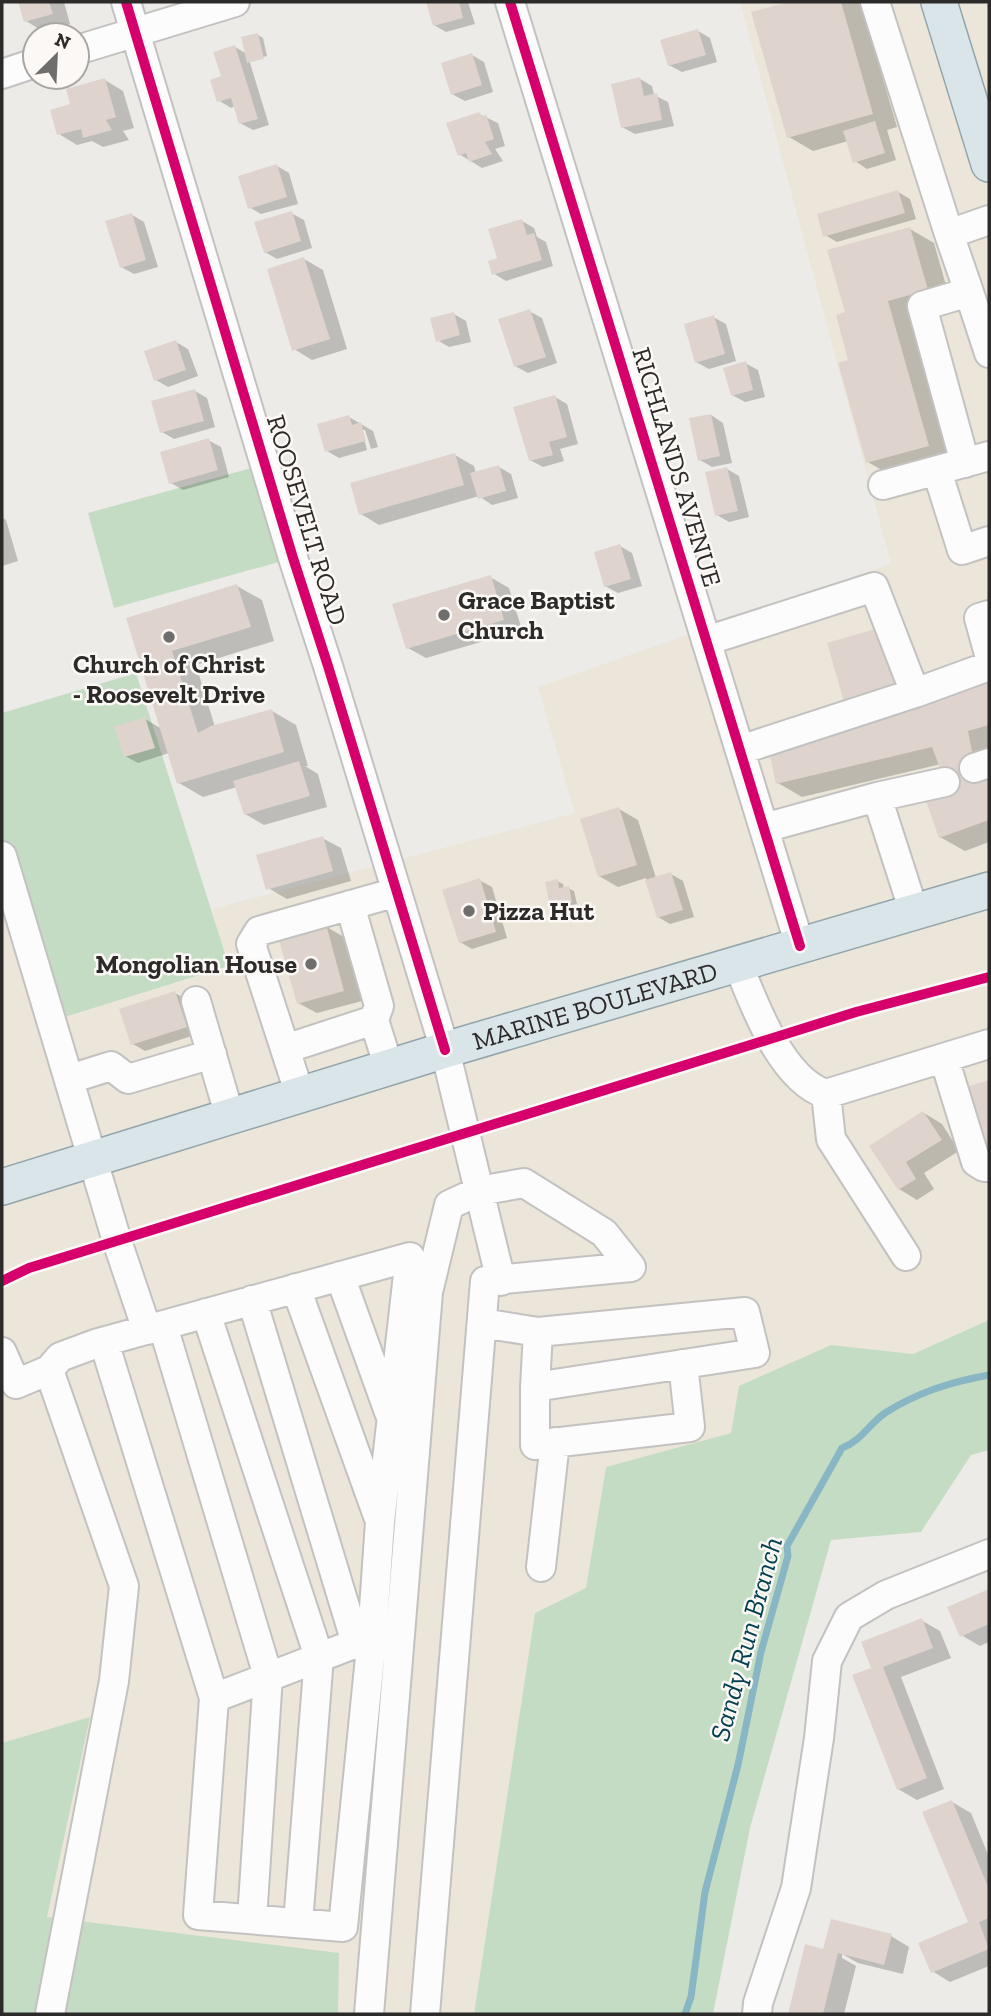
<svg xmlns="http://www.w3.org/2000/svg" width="991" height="2016" viewBox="0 0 991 2016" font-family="'Zilla Slab',serif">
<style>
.commercial{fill:#ebe6d9}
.green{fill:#c5dcc4}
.shadow{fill:#0003;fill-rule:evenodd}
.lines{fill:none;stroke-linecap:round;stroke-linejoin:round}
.stream{stroke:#88b6c4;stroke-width:7}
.building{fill:#dfd4cd}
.minor-casing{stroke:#c3c2c0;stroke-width:32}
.major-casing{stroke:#92a5ab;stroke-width:38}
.minor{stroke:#fcfcfc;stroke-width:28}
.major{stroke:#dae5e9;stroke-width:35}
.cycleway-casing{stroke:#fcf8f5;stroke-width:15}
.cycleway{stroke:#d6006c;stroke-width:10}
.poi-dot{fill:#706e6c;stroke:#fcf8f5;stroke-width:2.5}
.labels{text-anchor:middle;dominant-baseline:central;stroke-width:5;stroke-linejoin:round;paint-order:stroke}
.street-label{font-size:26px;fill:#2d2b2a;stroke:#fcf8f5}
.poi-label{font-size:26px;font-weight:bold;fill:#2d2b2a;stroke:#fcf8f5;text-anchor:start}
.water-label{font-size:28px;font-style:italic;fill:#003f4e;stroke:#fcf8f5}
</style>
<rect width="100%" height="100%" fill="#edebe8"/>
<!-- commercial -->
<path class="commercial" d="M740,2H989V1320L913,1354L831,1345L731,1433L606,1467L586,1588L535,1613L474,2014H2V874L53,1021L228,967L212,909L575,813L538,687L891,564Z"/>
<!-- green -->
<path class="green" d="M266,464L293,558L114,608L88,513Z
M136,673L229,966L52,1021L2,856V713Z
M989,1320V1450L971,1455L921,1532L831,1540L750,1828L713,2014H474L535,1613L586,1588L606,1467L731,1433L739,1386L831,1345L913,1354Z
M90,1717L47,1917L339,1953L338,2014H2V1743Z"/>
<!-- shadow -->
<path class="shadow" d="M20,2H64L70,24L44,32L26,21Z
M428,2H468L475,24L446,32L434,25Z
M782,2H857L861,4L897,127L887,130L896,160L867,169L855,161L848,141L813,151L789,137L786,4Z
M698,31L710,38L717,62L682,72L669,65Z
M258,35L263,38L267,56L251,60L250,63L269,125L253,130L240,123L235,106L231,108L218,100L223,78L235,47L247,54Z
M472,55L484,62L493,92L465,101L452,94Z
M640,79L652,86L654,95L668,102L674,126L635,134L622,127Z
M105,80L123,91L134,128L123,131L129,140L103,147L92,141L77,145L59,134L72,105Z
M479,114L498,123L505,146L495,149L503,161L482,168L459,154Z
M277,166L289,173L298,204L261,214L249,207Z
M898,192L910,199L916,219L837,242L825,235Z
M291,213L304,220L312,248L277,259L265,252Z
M132,215L144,222L158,267L134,274L121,267Z
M522,221L534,228L537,237L546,242L553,266L506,281L493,273Z
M910,229L934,243L951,303L911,314L952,460L892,476L868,462L850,361L847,314Z
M304,259L323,270L347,349L312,360L294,349Z
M529,311L542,318L557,363L528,373L515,366Z
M454,314L466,321L471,342L449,347L437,340Z
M713,317L726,324L736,361L709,369L696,362Z
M176,342L188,349L198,376L168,387L156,380Z
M745,363L758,370L765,397L745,402L732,395Z
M195,391L207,398L215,427L174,439L162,432Z
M555,397L567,404L578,444L560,449L564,461L543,467L530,460Z
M711,415L723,423L732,463L712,467L700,460Z
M349,417L373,431L378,447L339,458L327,451ZM362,430H365L371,449L367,450Z
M208,440L221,447L229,477L183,490L171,483Z
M455,455L474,466L476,474L499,467L511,474L518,498L492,505L479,496L379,525L361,514Z
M727,469L739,476L749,517L729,522L717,515Z
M2,517L6,520L18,561L2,566Z
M620,546L632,553L642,586L618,593L605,586Z
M490,577L509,588L522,630L426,658L408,648Z
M237,586L262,600L274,641L196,665L215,727L272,711L296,725L308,766H305L318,774L327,807L264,825L245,814L237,787L203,797L179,783L169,753L138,763L125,756L145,719L162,729L128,619Z
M989,678V842L965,851L940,837L947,783L941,764L802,797L778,783Z
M619,809L638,820L656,878L671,874L683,881L694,917L670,924L658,917L646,878L618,887L599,876Z
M322,838L341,848L351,881L287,899L268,888Z
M479,880L492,887L507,938L472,949L460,942Z
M557,881L563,884L564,889L568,888L574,891L577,904L557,908L552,905Z
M325,926L344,937L362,1001L317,1013L298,1003Z
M175,993L187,1000L198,1034L145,1051L133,1044Z
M924,1113L942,1124L959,1151L924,1173L934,1189L917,1200L899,1189L871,1146Z
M989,1591V1642L980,1646L961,1635L950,1608Z
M921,1620L940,1631L951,1658L901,1677L944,1789L917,1800L898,1789L874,1669Z
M952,1802L971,1813L989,1857V1966L950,1982L932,1971L970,1923Z
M891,1936L909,1947L903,1974L858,1963L842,1954V1958L856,1966L844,2014H789L806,1947L825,1951Z"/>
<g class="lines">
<!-- stream -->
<path class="stream" d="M685,2014L691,1997L705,1892L738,1765L761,1652L788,1556L787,1546L842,1448C861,1441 869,1424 885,1413C918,1392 951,1382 989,1375"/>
</g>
<!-- building -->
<path class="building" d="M18,2H49L53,14L24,22Z
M426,2H459L463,18L433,26Z
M789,2H841L873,114L787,138L751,12Z
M698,29L706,55L668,66L660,40Z
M258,33L264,59L247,63L241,37Z
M235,45L258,119L239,124L231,98L217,102L210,80L221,76L213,52Z
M472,53L482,85L451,95L441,63Z
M640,77L644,96L657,93L662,120L621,128L611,84Z
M105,78L116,117L106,120L112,130L83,138L81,129L57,135L50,110L70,104L66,89Z
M479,112L483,117L486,114L494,139L485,142L492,154L469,162L466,153L458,156L446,123Z
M875,121L885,153L853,163L843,131Z
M277,164L287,197L248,209L238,176Z
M898,190L905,213L823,237L817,214Z
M292,211L301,241L264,253L254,222Z
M132,213L146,260L120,268L105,221Z
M522,219L527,235L534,233L542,260L492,275L488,261L497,258L488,229Z
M910,227L928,290L888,301L929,446L866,463L838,363L848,360L836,315L845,312L827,250Z
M304,257L330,339L292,351L267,269Z
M530,309L546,357L514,367L498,319Z
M454,312L460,335L436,342L430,318Z
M714,315L725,354L695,363L684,324Z
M176,340L186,370L154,381L144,351Z
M746,361L753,390L731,396L723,368Z
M195,389L204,421L160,433L151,401Z
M555,395L567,437L549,442L553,455L529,461L513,407Z
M711,414L720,456L698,461L689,418Z
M349,415L352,425L361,422L366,441L325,452L317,424Z
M209,438L218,470L169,484L160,452Z
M455,453L464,485L359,515L350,483Z
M499,465L506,491L478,499L470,473Z
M727,467L738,511L715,516L705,472Z
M620,544L631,579L604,587L594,552Z
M491,575L504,620L406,649L392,604Z
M237,584L251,627L172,651L198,733L211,726L272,709L284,752L177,784L126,618Z
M882,627L899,685L844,702L827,643Z
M989,676V725L968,731L977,777L989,773V820L939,838L922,790L945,782L932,747L776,784L767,741Z
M145,717L155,748L124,757L114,727Z
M299,761L310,796L244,815L233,781Z
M619,807L637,865L598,877L580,819Z
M323,836L333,871L266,890L256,855Z
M671,872L683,910L657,918L645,880Z
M480,878L496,932L459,943L442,890Z
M558,879L559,888L569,886L572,902L550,906L545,882Z
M326,924L344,991L297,1004L278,937Z
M175,991L187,1027L131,1045L119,1009Z
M989,1080V1148L985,1150L964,1088Z
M923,1111L942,1140L906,1162L916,1179L898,1190L869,1146Z
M989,1589V1624L960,1637L947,1607Z
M922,1618L933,1648L883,1667L927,1778L897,1790L852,1675L871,1668L861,1642Z
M952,1800L989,1889V1918L979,1922L989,1949L931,1973L918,1943L968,1922L922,1812Z
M831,1919L892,1934L884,1965L838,1953L823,2014H788L805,1944L823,1949Z"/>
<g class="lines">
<defs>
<path id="minor" d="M126,2L293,558L328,666L445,1050L501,1281
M510,2L800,946
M875,2L949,234
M77,50L235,2
M2,74L35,63
M969,292L949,234L989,220
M965,463L922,306L969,292L989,353
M937,471L962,550L989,541
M883,485L989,456
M989,615L979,618L989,654
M706,641L874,587L915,693
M740,750L915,693L989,666
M974,768L989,763
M877,797L914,912
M764,828L877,797L945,782
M2,856L117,1241L147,1330
M738,964C754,1005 782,1080 826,1094L989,1044
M196,1001L230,1117
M374,1020L389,1068
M285,1049L374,1020L379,1006L350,905
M944,1058L976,1162L984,1167H989
M70,1079L111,1066L128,1079L212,1054
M826,1094L831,1139L906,1256
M300,1095L251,944L259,931L397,892
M340,1276L389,1412
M296,1288L378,1516
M252,1300L356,1643
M206,1313L319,1657L298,1923
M482,1323L538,1332L745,1312L755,1353L535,1387
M163,1326L268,1676L252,1919
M538,1332L535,1387V1445L690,1427L683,1364
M104,1342L214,1698
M2,1352L16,1384L49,1370L124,1586L114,1681L50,2014
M49,1370L60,1357L95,1344L410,1257L380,1522L372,1637L343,1927L198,1915L214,1698L372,1637
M541,1567L555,1442
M369,2014L428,1292L449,1205L479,1191L524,1183L604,1233L631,1267L485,1281L425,2014
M757,2014L758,2003L796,1888L819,1738L827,1661L849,1617L886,1595L989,1554"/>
<g id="major">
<path d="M939,2L989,164"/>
<path id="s1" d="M2,1187L445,1050L989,890"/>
</g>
</defs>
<!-- minor casing -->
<use href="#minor" class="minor-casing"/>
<!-- major casing -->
<use href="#major" class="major-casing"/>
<!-- minor -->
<use href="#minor" class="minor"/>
<!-- major -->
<use href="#major" class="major"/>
<defs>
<path id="cycleway" d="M126,2L293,558L328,666L445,1050
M510,2L800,946
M2,1281L29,1268L773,1038L856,1012L989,977"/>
</defs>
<!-- cycleway casing -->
<use href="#cycleway" class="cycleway-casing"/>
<!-- cycleway -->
<use href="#cycleway" class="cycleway"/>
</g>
<!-- markers -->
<g class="poi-dot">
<circle cx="444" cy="615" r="7"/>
<circle cx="169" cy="637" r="7"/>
<circle cx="469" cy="911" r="7"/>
<circle cx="311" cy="964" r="7"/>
</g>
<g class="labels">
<!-- street labels -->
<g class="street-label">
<text transform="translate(677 467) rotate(73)">RICHLANDS AVENUE</text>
<text transform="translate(307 520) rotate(73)">ROOSEVELT ROAD</text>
<text stroke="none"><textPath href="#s1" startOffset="620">MARINE BOULEVARD</textPath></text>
</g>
<!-- poi labels -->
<g class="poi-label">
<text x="458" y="600">Grace Baptist<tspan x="458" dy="30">Church</tspan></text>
<text x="169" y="664" text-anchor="middle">Church of Christ<tspan x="169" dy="30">- Roosevelt Drive</tspan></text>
<text x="483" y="911">Pizza Hut</text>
<text x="297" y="964" text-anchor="end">Mongolian House</text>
</g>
<!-- water labels -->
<g class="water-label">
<text transform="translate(746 1639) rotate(-75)">Sandy Run Branch</text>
</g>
</g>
<!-- border -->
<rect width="991" height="2016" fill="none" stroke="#2d2b2a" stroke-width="7"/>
<!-- north arrow -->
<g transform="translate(56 56) rotate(24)"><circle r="33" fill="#fcf8f5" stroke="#a9a6a4" stroke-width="2"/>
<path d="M0-5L12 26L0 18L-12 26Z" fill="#706e6c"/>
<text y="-10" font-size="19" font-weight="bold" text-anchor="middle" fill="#2d2b2a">N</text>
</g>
</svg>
